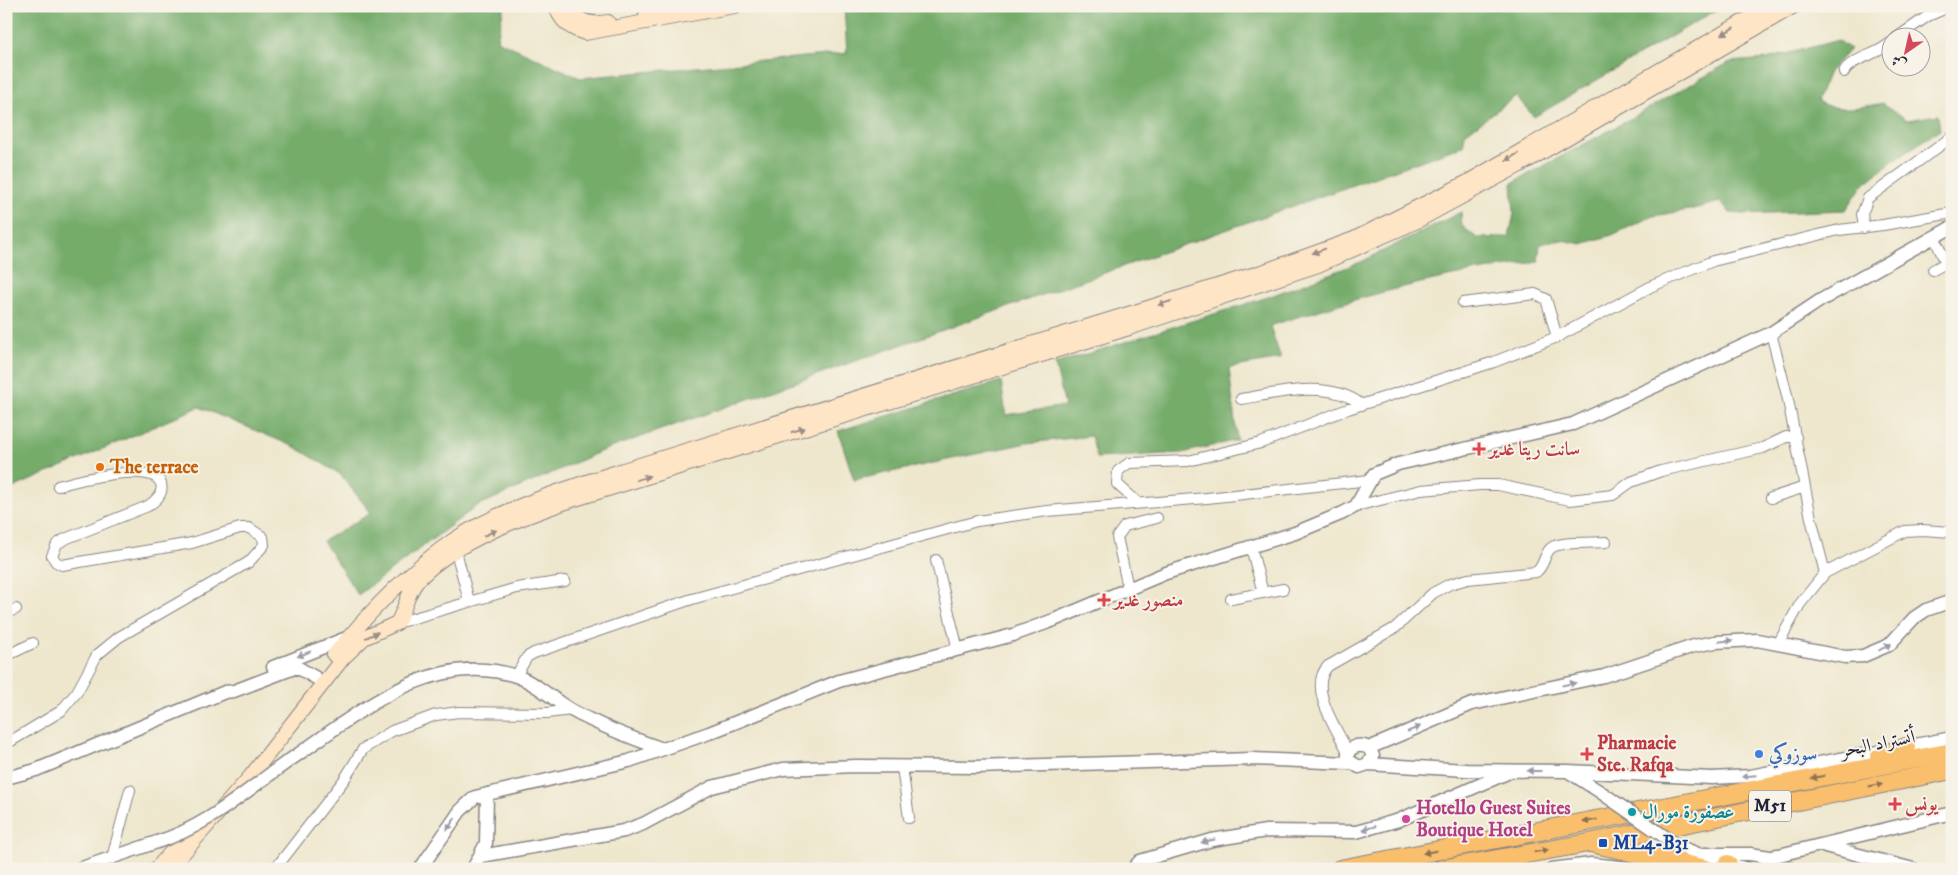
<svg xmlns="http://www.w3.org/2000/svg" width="1958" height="875" viewBox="0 0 1958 875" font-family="'IM FELL DW Pica',Amiri,serif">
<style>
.forest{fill:#75ac6a;stroke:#4c6752}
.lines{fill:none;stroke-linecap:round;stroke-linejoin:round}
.minor-casing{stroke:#888484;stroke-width:12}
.tertiary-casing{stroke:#888484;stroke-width:15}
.secondary-casing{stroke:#888484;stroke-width:16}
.motorway-casing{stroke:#888484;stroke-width:20}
.minor{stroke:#fff;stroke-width:10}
.tertiary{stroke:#fff;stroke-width:12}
.secondary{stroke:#fde5c5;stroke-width:14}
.motorway{stroke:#f9bf6d;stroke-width:18}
.tertiary-bridge-casing{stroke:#888484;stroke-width:15;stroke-linecap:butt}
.tertiary-bridge{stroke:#fff;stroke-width:12}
.oneway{fill:#9a8d87}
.oneway2{fill:#9c9ca7}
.oneway3{fill:#8e7054}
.health-dot{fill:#e0444e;stroke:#f7f3e8;stroke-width:2}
.food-dot{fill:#e8710a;stroke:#f7f3e8;stroke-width:2}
.shop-dot{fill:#3f7fe0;stroke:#f7f3e8;stroke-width:2}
.culture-dot{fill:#0f9aa8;stroke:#f7f3e8;stroke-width:2}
.hotel-dot{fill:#d1479c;stroke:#f7f3e8;stroke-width:2}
.transit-dot{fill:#1a4fb4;stroke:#f7f3e8;stroke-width:2}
.labels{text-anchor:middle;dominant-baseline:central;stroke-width:4;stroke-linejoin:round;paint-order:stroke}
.shield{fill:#f7f3e8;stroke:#62616f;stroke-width:1}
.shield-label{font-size:18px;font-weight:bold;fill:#22223b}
.health-label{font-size:19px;font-weight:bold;fill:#be3a42;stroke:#f7f3e8;text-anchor:start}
.food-label{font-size:19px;font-weight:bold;fill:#c56008;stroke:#f7f3e8;text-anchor:start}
.street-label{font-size:19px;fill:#22223b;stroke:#f7f3e8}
.shop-label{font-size:19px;font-weight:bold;fill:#366cbe;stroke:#f7f3e8;text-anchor:start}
.hotel-label{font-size:19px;font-weight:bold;fill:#b23c85;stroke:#f7f3e8;text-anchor:start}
.culture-label{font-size:19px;font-weight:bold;fill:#0d838f;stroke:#f7f3e8;text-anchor:start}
.transit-label{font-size:19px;font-weight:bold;fill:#164399;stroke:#f7f3e8;text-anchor:start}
</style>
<rect width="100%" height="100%" fill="#f7f3e8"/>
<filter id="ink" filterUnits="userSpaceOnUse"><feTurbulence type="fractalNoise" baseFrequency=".02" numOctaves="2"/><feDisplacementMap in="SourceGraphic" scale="10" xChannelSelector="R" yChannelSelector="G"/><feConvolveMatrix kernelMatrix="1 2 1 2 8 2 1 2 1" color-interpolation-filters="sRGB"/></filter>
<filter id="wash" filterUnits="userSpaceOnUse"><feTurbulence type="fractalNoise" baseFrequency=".0096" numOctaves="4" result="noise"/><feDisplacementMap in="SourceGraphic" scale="20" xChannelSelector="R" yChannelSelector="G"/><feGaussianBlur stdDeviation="1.12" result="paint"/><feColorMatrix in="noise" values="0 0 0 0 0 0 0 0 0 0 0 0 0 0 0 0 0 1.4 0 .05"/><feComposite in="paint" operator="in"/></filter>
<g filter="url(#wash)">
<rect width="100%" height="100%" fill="#eee7cd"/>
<!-- forest -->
<path class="forest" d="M6,6H504L497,40L580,78L847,53L844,6H1723L1534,117L1516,96L1465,134L1463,146L604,450L477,506L358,595L323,541L371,513L340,474L295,447L199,407L6,491Z
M1838,40L1850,49L1829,72L1817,101C1837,113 1861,107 1883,103L1907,120L1938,115L1940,130L1895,159L1862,186L1846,210L1743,214L1730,213L1720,202L1689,210L1653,216L1612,235L1582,244L1562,240L1540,244L1538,262C1448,273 1356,297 1270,326L1281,359L1229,368L1237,440L1182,453L1097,458L1091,436L1027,443L854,480L838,431L1001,381L1006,415L1065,406L1055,364L1268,297L1361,262L1461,212L1462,226L1477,238L1509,237L1514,214L1512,183L1612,129L1730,62L1767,59Z"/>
</g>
<g filter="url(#ink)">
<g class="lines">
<defs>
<path id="minor" d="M1896,38L1928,16L1951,6
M1844,72C1849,59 1878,55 1890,43
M1864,228L1862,214L1868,198L1952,137
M1933,270L1946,263L1934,237
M1463,303L1535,294L1546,299L1557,337
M1771,333L1787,395L1811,518L1825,573
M1241,399C1279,393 1329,379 1362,405
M1771,498L1805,487
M1137,502L1117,484L1118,471L1129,463L1188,461L1261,443L1348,409L1494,362L1557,337L1652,286L1713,261L1839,230L1883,225L1952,213
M1356,506L1421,490L1480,485H1498L1570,500L1613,495L1631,482L1661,471L1763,448L1786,437H1796
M1251,547L1263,593
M456,551L469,601
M936,560L958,650
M1128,588L1117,537L1125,526L1157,518
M1231,599L1283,589
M6,613L16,609
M397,623L517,588L565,581
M1778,644L1800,604L1825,573L1905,531L1922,530L1952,532
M6,656L33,643
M516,676L527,657L534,653L692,599L977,521L1047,511L1207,498L1370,480
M6,744L61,711L77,692L97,655L119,637L249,562L264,545L263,537L249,528H240L192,543L62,565L56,562L52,556L57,544L65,539L148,506C155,501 164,494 161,484C155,460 75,481 58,486
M1348,752C1337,729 1307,688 1328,666L1395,628L1433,593L1450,584L1468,579L1536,572C1545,566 1543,555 1551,548C1559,541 1595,543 1606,542
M902,767L909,818
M112,858L130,790
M275,869L344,780L363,749L392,731L436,715L459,712L547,713L571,710"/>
<path id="tertiary" d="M273,667L349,637
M1369,748L1373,756L1368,764L1359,767L1348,760V752C1354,745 1361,744 1369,748L1472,704L1604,676L1694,646L1715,642L1757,640L1845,657L1863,656L1889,645L1914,618L1926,610L1952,601
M287,762C354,717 429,648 516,676C537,683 553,700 571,710C600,726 631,738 663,749
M1368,764L1466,770L1568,771L1712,778L1750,776L1952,738
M1569,772L1602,793
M6,778L36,770L225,692L234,691L297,667L316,678
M1678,846L1708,858L1747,869
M1825,846L1913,869
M1704,854H1750L1770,857
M1779,855L1952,813
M481,856L624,831L643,824L712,787L783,769L856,766L976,767L1253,759L1350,763
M79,869L157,842
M420,869L460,811L475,797L629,761L709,733L839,681L1013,635L1054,620L1166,573L1295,533L1343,513L1356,506L1374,474L1398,464L1573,424L1771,333L1821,300L1952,227
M473,869L486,843L487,794
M1133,869L1140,861L1212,840L1266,831L1356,832L1399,820L1507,773
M1552,869L1591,864L1638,869
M1766,869L1767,861L1777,855"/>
<path id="secondary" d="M556,6C560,21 571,29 585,33L735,6
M570,6C576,23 592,25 608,22
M646,14L682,6
M334,655C369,612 408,571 455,539C501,509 567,488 620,471L1151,307L1262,272L1354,239L1466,183L1770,6
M1788,868L1789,869
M156,869L184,838
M169,869L250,777L343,658L364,638L397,623C406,609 407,591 419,579C454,541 526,516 575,499L1129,328L1318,265L1415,222L1520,165L1794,6"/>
<path id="motorway" d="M1879,758L1906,747
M1591,843L1706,869
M1340,869L1952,752
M1441,869L1588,843L1952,770
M1723,869L1728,864"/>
</defs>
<!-- minor casing -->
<use href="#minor" class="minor-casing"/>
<!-- tertiary casing -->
<use href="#tertiary" class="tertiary-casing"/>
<!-- secondary casing -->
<use href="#secondary" class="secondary-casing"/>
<!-- motorway casing -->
<use href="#motorway" class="motorway-casing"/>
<!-- minor -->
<use href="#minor" class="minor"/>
<!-- tertiary -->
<use href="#tertiary" class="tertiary"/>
<!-- secondary -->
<use href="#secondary" class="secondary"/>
<!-- motorway -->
<use href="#motorway" class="motorway"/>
<defs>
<path id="tertiary-bridge" d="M1602,793L1678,846
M157,842C207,827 244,792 287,762"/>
</defs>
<!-- tertiary-bridge casing -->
<use href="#tertiary-bridge" class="tertiary-bridge-casing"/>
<!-- tertiary-bridge -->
<use href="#tertiary-bridge" class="tertiary-bridge"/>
</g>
<!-- one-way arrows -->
<defs><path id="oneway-solid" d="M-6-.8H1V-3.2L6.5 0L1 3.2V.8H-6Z" transform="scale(1.25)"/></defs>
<g class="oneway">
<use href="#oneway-solid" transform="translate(1728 31) rotate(149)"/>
<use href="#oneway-solid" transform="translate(1512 157) rotate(150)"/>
<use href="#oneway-solid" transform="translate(1319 251) rotate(160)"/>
<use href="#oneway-solid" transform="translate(1165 303) rotate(162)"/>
<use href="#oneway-solid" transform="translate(798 430) rotate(-17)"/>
<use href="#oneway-solid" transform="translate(643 478) rotate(-17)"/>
<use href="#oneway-solid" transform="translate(490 533) rotate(-24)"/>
<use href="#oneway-solid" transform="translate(372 635) rotate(-24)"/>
</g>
<g class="oneway2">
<use href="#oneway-solid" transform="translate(1726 641) rotate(-6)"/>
<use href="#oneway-solid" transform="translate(1885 647) rotate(-30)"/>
<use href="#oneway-solid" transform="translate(304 654) rotate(158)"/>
<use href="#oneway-solid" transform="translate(1569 684) rotate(-11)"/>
<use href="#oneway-solid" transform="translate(1414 729) rotate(-23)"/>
<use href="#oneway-solid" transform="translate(1534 771) rotate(180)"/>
<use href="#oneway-solid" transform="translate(1749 776) rotate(175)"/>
<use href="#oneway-solid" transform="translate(451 824) rotate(125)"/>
<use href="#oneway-solid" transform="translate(1369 828) rotate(164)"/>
<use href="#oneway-solid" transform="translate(1208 841) rotate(166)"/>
</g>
<g class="oneway3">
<use href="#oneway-solid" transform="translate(1818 777) rotate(169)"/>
<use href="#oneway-solid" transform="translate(1876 785) rotate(-11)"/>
<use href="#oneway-solid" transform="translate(1590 821) rotate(169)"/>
<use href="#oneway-solid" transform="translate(1541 851) rotate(-10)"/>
<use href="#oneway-solid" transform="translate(1430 852) rotate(169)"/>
</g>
</g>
<!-- markers -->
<g class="health-dot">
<path d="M1476.5 441.5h5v5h5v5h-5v5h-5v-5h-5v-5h5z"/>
<path d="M1101.5 592.5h5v5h5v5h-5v5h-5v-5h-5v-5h5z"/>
<path d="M1584.5 746.5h5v5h5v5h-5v5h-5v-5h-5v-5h5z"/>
<path d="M1892.5 796.5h5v5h5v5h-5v5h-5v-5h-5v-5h5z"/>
</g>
<circle class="food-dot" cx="100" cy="467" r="5"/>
<circle class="shop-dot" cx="1759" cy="754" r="5"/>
<circle class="culture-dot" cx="1632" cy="812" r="5"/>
<circle class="hotel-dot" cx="1406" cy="819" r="5"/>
<rect class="transit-dot" x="1598" y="838" width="10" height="10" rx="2.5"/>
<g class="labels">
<!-- shield labels -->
<rect class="shield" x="1749" y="790.5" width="42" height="31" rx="4"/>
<g class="shield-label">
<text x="1770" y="806">M51</text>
</g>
<!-- health labels -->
<g class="health-label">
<text x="1489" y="449">سانت ريتا غدير</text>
<text x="1114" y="600">منصور غدير</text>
<text x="1597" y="743">Pharmacie<tspan x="1597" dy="22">Ste. Rafqa</tspan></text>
<text x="1905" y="804">يونس</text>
</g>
<!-- food labels -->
<g class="food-label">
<text x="110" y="467">The terrace</text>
</g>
<!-- street labels -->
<g class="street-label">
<text transform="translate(1878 744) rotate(-11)">أتستراد البحر</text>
</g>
<!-- shop labels -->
<g class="shop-label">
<text x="1769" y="754">سوزوكي</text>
</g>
<!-- hotel labels -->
<g class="hotel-label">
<text x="1416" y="808">Hotello Guest Suites<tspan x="1416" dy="22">Boutique Hotel</tspan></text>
</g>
<!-- culture labels -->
<g class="culture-label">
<text x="1642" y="812">عصفورة مورال</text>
</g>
<!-- transit labels -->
<g class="transit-label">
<text x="1613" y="843">ML4-B31</text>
</g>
</g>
<!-- margin -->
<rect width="1958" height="875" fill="none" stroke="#f7f3e8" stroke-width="25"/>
<!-- north arrow -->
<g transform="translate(1906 52) rotate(214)"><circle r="24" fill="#f7f3e8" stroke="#a29fa3"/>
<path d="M0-4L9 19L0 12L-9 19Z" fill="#d1495b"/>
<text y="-8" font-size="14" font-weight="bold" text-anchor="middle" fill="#22223b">ش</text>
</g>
</svg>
